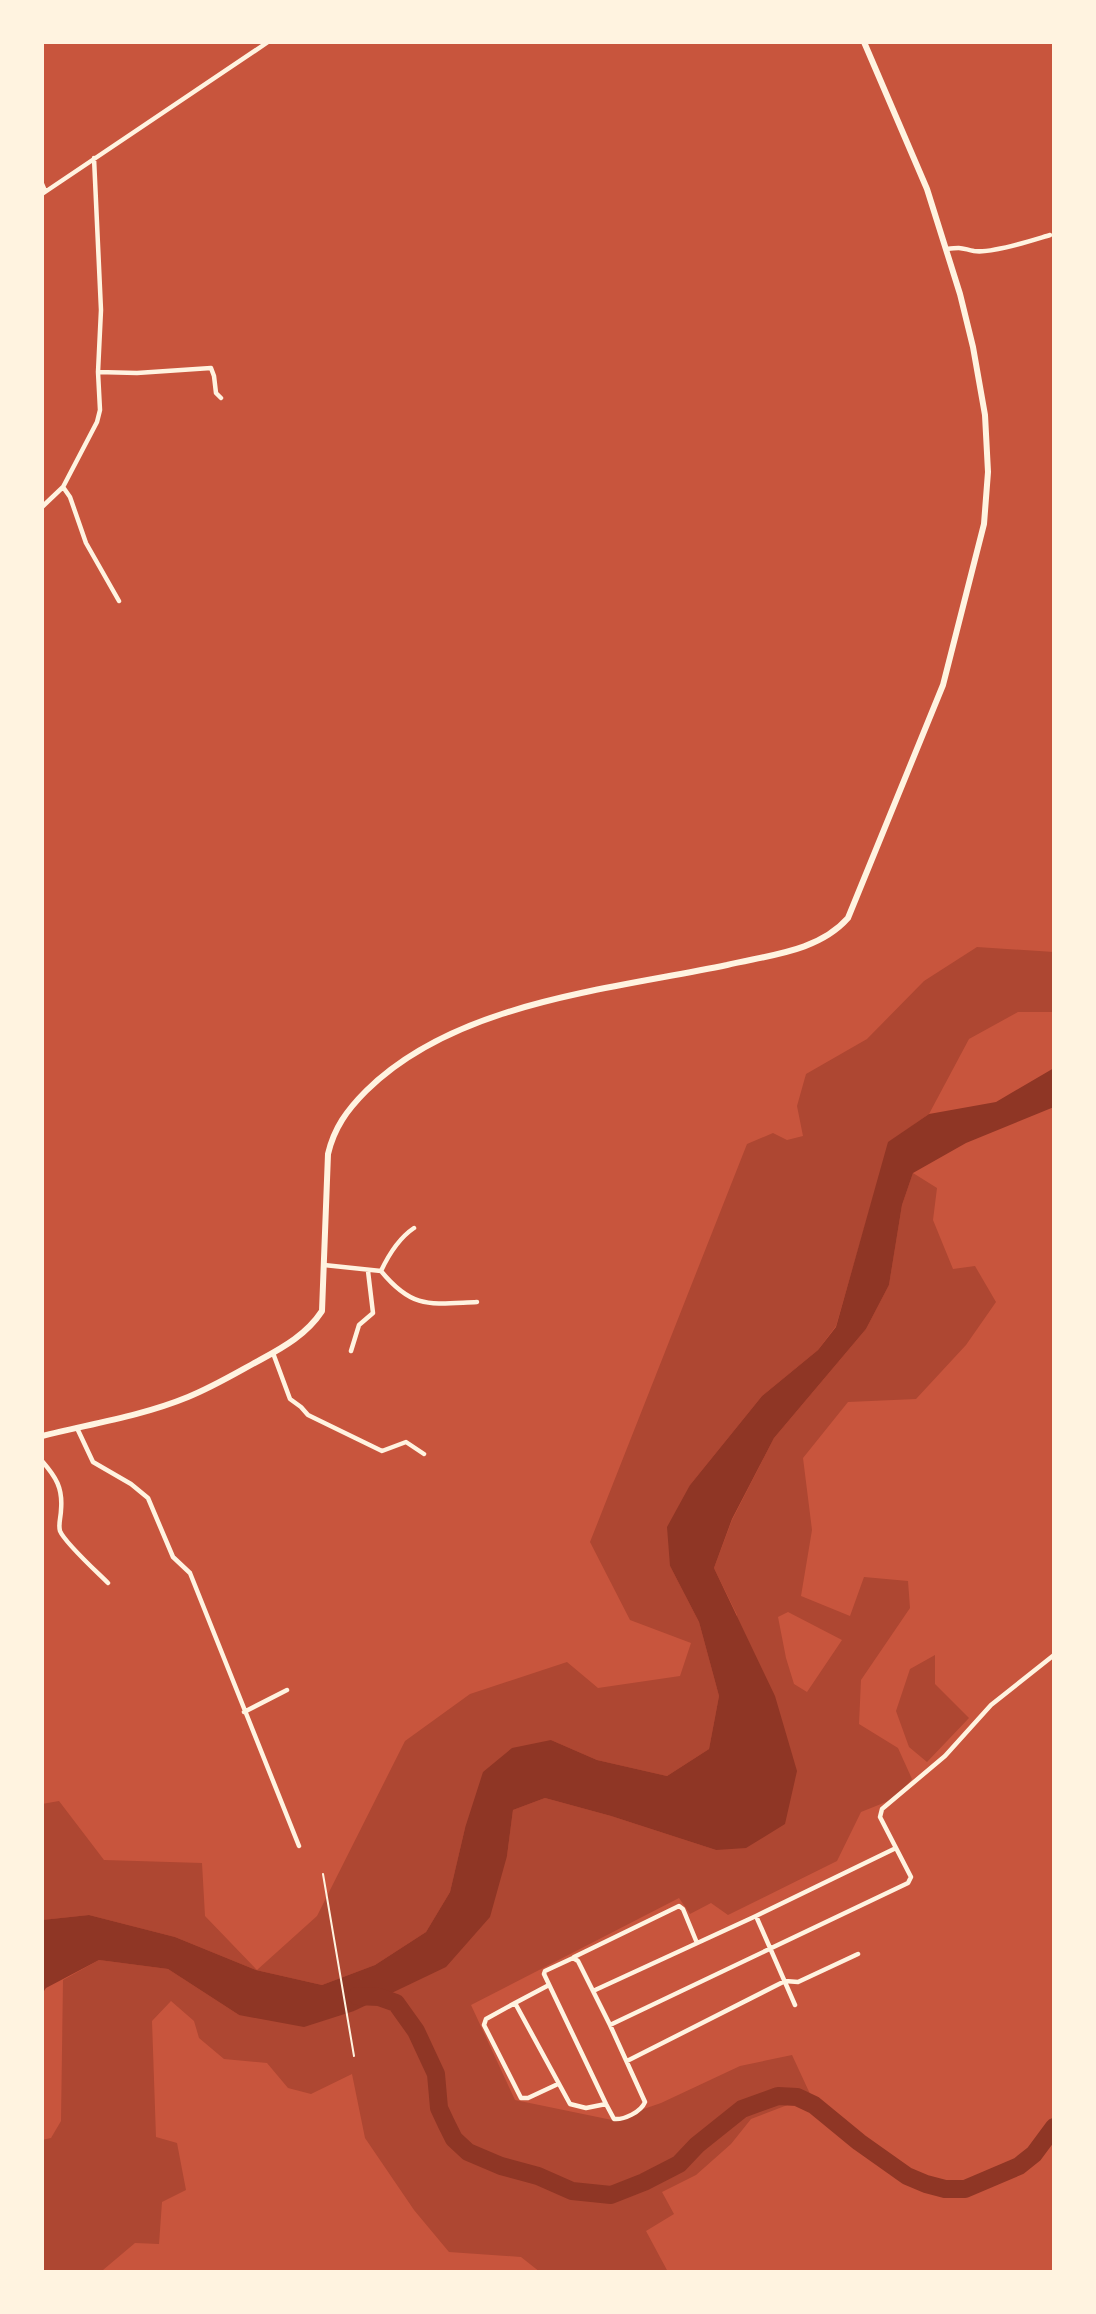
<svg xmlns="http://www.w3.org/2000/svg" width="1096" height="2314" viewBox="0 0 1096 2314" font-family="'Space Grotesk',sans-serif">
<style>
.green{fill:#ae4732;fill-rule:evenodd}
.water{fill:#8f3625}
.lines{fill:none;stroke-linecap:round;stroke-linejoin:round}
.river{stroke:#8f3625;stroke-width:18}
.path{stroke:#fff3e0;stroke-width:2}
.minor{stroke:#fff3e0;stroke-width:4.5}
.secondary{stroke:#fff3e0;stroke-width:6}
</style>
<rect width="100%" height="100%" fill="#c8553d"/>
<!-- green -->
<path class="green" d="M977,947L1054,952V1012H1018L969,1039L929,1114L889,1142L836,1326L818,1350L762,1396L690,1485L670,1566L699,1622L719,1696L709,1749L667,1776L597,1760L551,1740L465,1828L450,1892L426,1932L375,1965L322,1985L256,1970L175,1937L89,1915L42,1920V1804L59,1801L104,1860L202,1863L205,1916L257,1970L317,1916L405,1741L470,1694L567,1662L598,1688L680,1676L691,1643L630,1620L590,1542L747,1144L773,1133L787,1140L803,1136L797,1106L806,1074L867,1039L924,981Z
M913,1173L937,1188L933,1220L953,1269L975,1266L996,1302L966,1345L916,1399L848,1402L803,1458L812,1530L801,1596L850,1616L864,1577L908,1581L910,1608L861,1680L859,1724L898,1748L912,1779L896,1798L861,1812L837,1861L728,1915L711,1903L690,1914L679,1898L471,2005L515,2100L612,2120L661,2103L740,2066L792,2055L811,2096L751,2119L731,2144L696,2175L662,2192L674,2214L646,2231L668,2272H540L521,2257L449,2252L414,2210L365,2138L352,2074L311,2094L288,2088L267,2063L224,2059L199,2038L194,2021L171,2001L152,2021L156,2137L177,2143L186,2190L162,2202L159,2244L135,2243L103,2270V2272H42V2140L51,2138L61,2121L63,1980L99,1960L168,1969L239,2015L354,2011L507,1856L513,1810L545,1798L611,1816L716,1850L737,1615L714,1568L732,1520L774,1438L866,1329L889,1285L902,1205ZM788,1612L842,1640L807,1692L794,1684L786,1658L778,1617Z
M935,1655V1684L969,1718L927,1762L909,1747L896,1711L910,1669Z"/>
<!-- water -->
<path class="water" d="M1054,1068V1107L966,1143L913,1173L902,1205L889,1285L866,1329L774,1438L732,1519L714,1568L775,1696L797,1771L785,1824L746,1848L716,1850L611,1816L545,1798L513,1810L507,1856L490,1917L446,1967L354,2011L304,2027L239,2015L168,1969L99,1960L46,1988L42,1994V1920L89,1915L175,1937L256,1970L322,1985L375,1965L426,1932L450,1892L465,1828L483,1772L512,1748L551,1740L597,1760L667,1776L709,1749L719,1696L699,1622L670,1566L667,1527L690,1485L762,1396L818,1350L836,1327L888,1142L929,1114L996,1102Z"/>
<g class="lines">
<!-- river -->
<path class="river" d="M357,1996L379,1997L396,2003L416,2031L436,2074L439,2108L446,2123L454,2139L468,2152L501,2166L538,2176L572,2191L611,2195L644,2182L679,2164L697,2145L742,2109L778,2096L797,2097L814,2105L859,2142L907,2176L926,2184L945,2189H965L1019,2166L1034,2154L1054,2127"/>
<!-- path -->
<path class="path" d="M323,1874L354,2056"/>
<!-- minor -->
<path class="minor" d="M42,184L45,191
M42,194L268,42
M947,249C962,247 960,248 974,251C991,254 1033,240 1050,235
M98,372L137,373L211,368L214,376L216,393L221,398
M63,487L70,497L86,543L119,601
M42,507L63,487L97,422L100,410L98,372L101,310L94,158
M324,1265L381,1271C413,1310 431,1304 477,1302
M381,1271C389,1254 399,1238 414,1228
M351,1351L359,1325L373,1313L368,1271
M273,1353L290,1399L301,1407L308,1415L382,1451L406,1442L424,1454
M77,1428L93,1462L131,1484L148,1498L173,1557L190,1573L299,1846
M42,1461C56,1477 63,1488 61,1510C61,1517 58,1524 60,1531C65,1543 97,1572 108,1583
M244,1712L287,1690
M756,1916L795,2005
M574,1957L679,1906L683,1909L697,1943
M573,1958L578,1961L610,2025L645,2102C641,2112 624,2120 614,2119L606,2104L544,1974L545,1971Z
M549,1985L515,2003L570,2104L586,2108L606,2104
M593,1991L756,1916L896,1848
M515,2003L486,2019L484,2025L521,2098H528L558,2084
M610,2025L908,1883L911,1877L880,1817L882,1809L945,1756L991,1705L1054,1655
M627,2061L785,1981L798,1982L858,1954"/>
<!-- secondary -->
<path class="secondary" d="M42,1436C90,1424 142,1416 188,1397C213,1387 236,1373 260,1360C284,1347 307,1334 322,1311L328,1154C334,1128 347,1110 366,1091C456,1002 608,990 727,965C768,955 818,952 848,918L943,685L984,524L988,472L985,415L973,347L960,294L927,189L864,42"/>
</g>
<!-- border -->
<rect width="1096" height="2314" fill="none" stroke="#fff3e0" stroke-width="88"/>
</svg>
